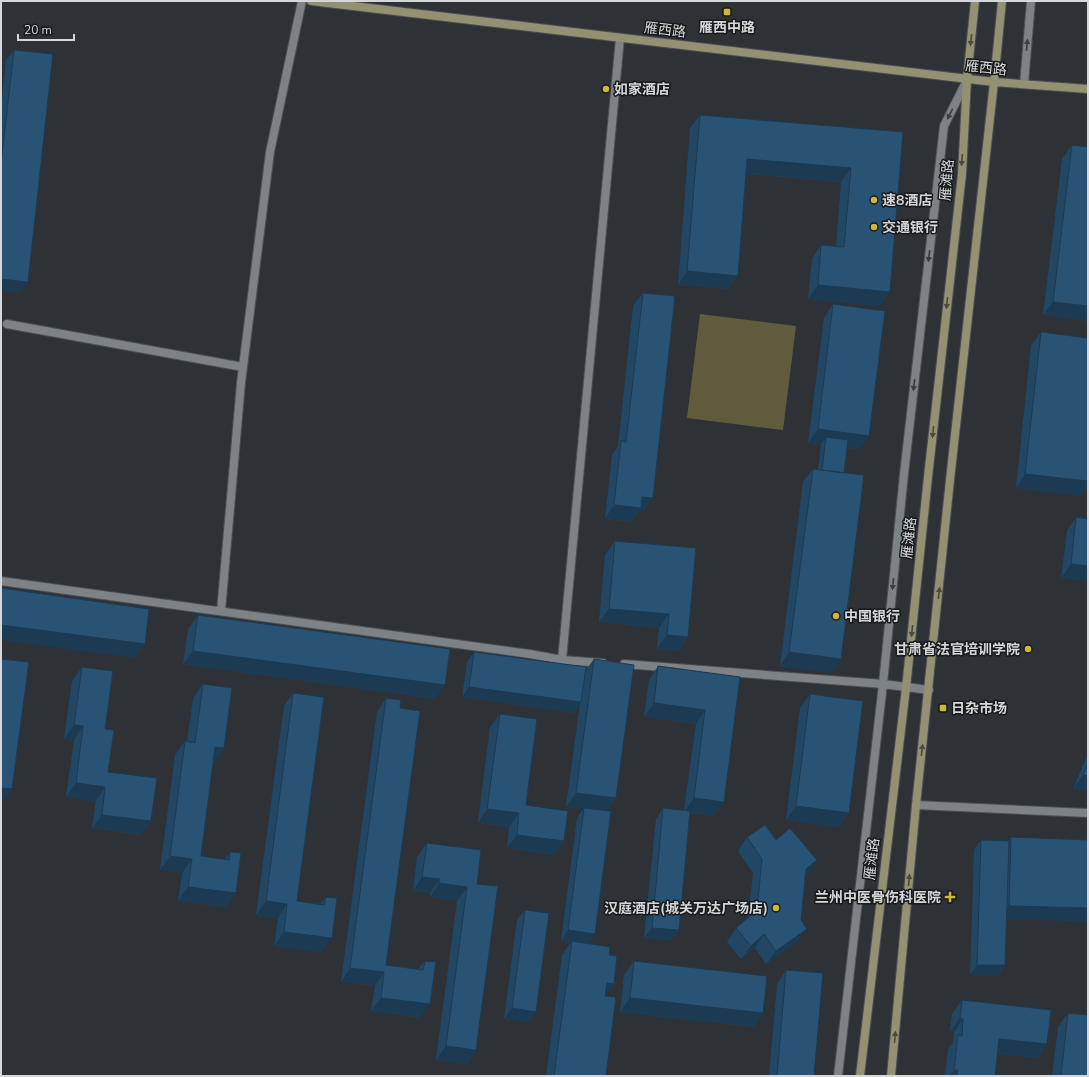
<svg xmlns="http://www.w3.org/2000/svg" width="1089" height="1077" viewBox="0 0 1089 1077" font-family="'Nunito Sans','Noto Sans SC',sans-serif">
<style>
.grass{fill:#615b3e}
.lines{fill:none;stroke-linecap:round;stroke-linejoin:round}
.street-casing{stroke:#4b4f52;stroke-width:10}
.secondary-casing{stroke:#4b4f52;stroke-width:10}
.street{stroke:#7d8286;stroke-width:8}
.secondary{stroke:#949172;stroke-width:8}
.wall{fill:#224765}
.shaded-wall{fill:#1c3a52}
.building{fill:#285375;stroke:#1c3a52}
.oneway{fill:#4a4a3e}
.oneway2{fill:#3b3e41}
.poi-dot{fill:#cfb837;stroke:#181a1c;stroke-width:1.5}
.labels{text-anchor:middle;dominant-baseline:central;stroke-width:3;stroke-linejoin:round;paint-order:stroke}
.poi-label{font-size:14px;font-weight:bold;fill:#d4d6d9;stroke:#181a1c;text-anchor:start}
.street-label{font-size:14px;fill:#d4d6d9;stroke:#181a1c}
</style>
<rect width="100%" height="100%" fill="#2e3236"/>
<!-- grass -->
<path class="grass" d="M700,314L796,326L783,430L687,418Z"/>
<g class="lines">
<defs>
<path id="street" d="M1024,84L1031,1
M7,324L243,367
M1,581L530,654L562,660L603,663
M221,611L241,383L270,152L302,1
M562,660L620,38
M624,664L883,684L929,690
M916,805L1088,813
M838,1076L883,684L904,474L944,126L967,80"/>
<path id="secondary" d="M311,1L994,82L1088,89
M860,1076L906,688L928,477L962,174L967,79L975,1
M891,1076L916,805L950,480L994,82L1002,1"/>
</defs>
<!-- street casing -->
<use href="#street" class="street-casing"/>
<!-- secondary casing -->
<use href="#secondary" class="secondary-casing"/>
<!-- street -->
<use href="#street" class="street"/>
<!-- secondary -->
<use href="#secondary" class="secondary"/>
</g>
<!-- wall -->
<path class="wall" d="M14,50L28,282L20,292L1,290V108L6,60Z
M700,115L903,132L880,306L808,299L812,259L821,245L836,246L841,182L746,174L738,276L728,289L678,285L690,128Z
M1072,145L1088,321L1043,315L1062,159Z
M643,293L644,512H639L632,522L605,519L612,455L618,446L633,306Z
M833,304L860,449L847,448L844,473L841,659L831,673L780,666L803,482L813,469H818L821,444L808,443L824,318Z
M1041,332L1088,338V488L1082,496L1016,488L1031,346Z
M1076,517L1088,519V581L1061,578L1067,531Z
M615,541L688,637L678,651L657,649L659,628L599,622L605,555Z
M198,615L435,699L183,664L188,629Z
M474,652L585,671L594,659L616,798L607,811L595,934L588,944L605,996L606,1076H546L562,955L571,942L561,941L577,818L583,809L566,807L580,704L574,713L462,697L467,662Z
M658,666L740,677L724,802L714,816L690,813L679,930L671,940L644,938L656,819L663,808L684,810L696,724L644,717L649,680Z
M82,667L105,729L108,772L151,821L141,835L92,828L96,801L66,797L74,740L64,739L72,681Z
M203,684L224,748L214,762H213L201,856L225,859L230,852L236,893L226,907L178,901L182,873L160,870L175,755L185,741L187,742L193,698Z
M293,693L297,901L320,904L326,897L322,952L274,946L278,918L256,915L284,706Z
M810,694L839,827L786,820L800,708Z
M386,698L400,708L386,965L418,969L425,961L420,1018L371,1011L375,986L341,982L377,712Z
M500,714L526,805L564,841L554,855L507,848L509,827L478,823L490,727Z
M1088,754V791L1073,789Z
M747,837L776,840L807,874L805,875L797,942L766,964L755,948L741,959L727,942L736,928L748,918L753,873L738,851Z
M1011,837L1088,840L1006,920L1005,965L998,976L970,975L974,850L981,840L1009,841Z
M427,843L477,884L476,1050L467,1064L436,1060L457,901L430,897V893L413,891L417,857Z
M525,910L529,1022L504,1019L517,920Z
M634,961L754,1027L620,1012L624,975Z
M786,970L814,1076H769L777,984Z
M962,1000L1038,1058L997,1054L995,1076H945L948,1049L953,1043L954,1032H950L952,1014Z
M1068,1013L1088,1076H1052L1058,1027Z"/>
<!-- shaded-wall -->
<path class="shaded-wall" d="M747,159L851,168L841,182L738,173Z
M687,271L738,276L728,289L678,285Z
M1,279L28,282L20,292L1,290Z
M818,285L890,292L880,306L808,299Z
M1053,302L1088,306V321L1043,315Z
M818,429L869,436L860,449L825,445L826,437L821,444L808,443Z
M1025,474L1088,481V488L1082,496L1016,488Z
M642,497L653,498L644,512H639L632,522L605,519L614,505Z
M1071,564L1088,566V581L1061,578Z
M609,609L669,614L659,628L599,622Z
M1,625L145,644L135,658L1,640Z
M667,635L688,637L678,651L657,649Z
M193,651L445,685L435,699L183,664Z
M789,652L841,659L831,673L780,666Z
M469,687L581,702L574,713L462,697Z
M654,703L705,710L696,724L644,717Z
M74,725L83,726L74,740L64,739Z
M215,747L224,748L214,762L206,761Z
M1083,775L1088,776V791L1073,789Z
M76,783L105,787L96,801L66,797Z
M1,788L12,789L5,800L1,799Z
M576,793L616,798L606,812L584,808L583,809L566,807Z
M694,798L724,802L714,816L684,812Z
M796,806L849,813L839,827L786,820Z
M487,809L519,813L509,827L478,823Z
M102,815L151,821L141,835L92,828Z
M517,835L564,841L554,855L507,848Z
M170,856L192,859L182,873L160,870Z
M817,860L807,874L796,883L806,869Z
M422,877L440,879L430,893L413,891Z
M439,883L467,887L457,901L430,897Z
M188,887L236,893L226,907L178,901Z
M266,901L287,904L278,918L256,915Z
M1009,906L1088,908V922L999,919Z
M652,928L679,930L671,940L644,938Z
M807,929L797,942L766,964L776,951Z
M568,930L595,934L588,944L561,941Z
M284,932L332,938L322,952L274,946Z
M764,934L755,948L741,959L751,946Z
M977,965H1005L998,976L970,975Z
M350,968L384,972L375,986L341,982Z
M607,983L614,984L604,998Z
M381,998L430,1004L420,1018L371,1011Z
M630,998L763,1013L754,1027L620,1012Z
M512,1008L536,1012L529,1022L504,1019Z
M960,1018L963,1019L954,1032H950Z
M999,1039L1047,1044L1038,1058L989,1053Z
M446,1046L476,1050L467,1064L436,1060Z
M954,1070H958L954,1076H950Z"/>
<!-- building -->
<path class="building" d="M14,50L53,54L28,282L1,279V164Z
M700,115L903,132L890,292L818,285L821,245L844,247L851,168L747,159L738,276L687,271Z
M1072,145L1088,147V306L1053,302Z
M643,293L675,296L653,498L642,497L641,508L614,505L621,441L626,442Z
M833,304L885,311L869,436L818,429Z
M1041,332L1088,338V481L1025,474Z
M826,437L848,440L844,473L822,470Z
M813,469L864,475L841,659L789,652Z
M1076,517L1088,519V566L1071,564Z
M615,541L696,548L688,637L667,635L669,614L609,609Z
M1,588L149,609L145,644L1,625Z
M198,615L450,649L445,685L193,651Z
M474,652L586,667L581,702L469,687Z
M1,659L29,662L12,789L1,788Z
M594,659L634,665L616,798L576,793Z
M658,666L740,677L724,802L694,798L705,710L654,703Z
M82,667L113,671L105,729L114,730L108,772L157,778L151,821L102,815L105,787L76,783L83,726L74,725Z
M203,684L232,688L224,748L215,747L201,856L229,860L230,852L241,853L236,893L188,887L192,859L170,856L185,741L195,743Z
M293,693L324,697L297,901L324,905L326,897L337,898L332,938L284,932L287,904L266,901Z
M810,694L863,701L849,813L796,806Z
M386,698L401,700L400,708L420,711L386,965L423,970L425,961L436,962L430,1004L381,998L384,972L350,968Z
M500,714L537,719L526,805L568,811L564,841L517,835L519,813L487,809Z
M1088,763V776L1083,775Z
M584,808L611,811L595,934L568,930Z
M663,808L690,811L679,930L652,928Z
M765,825L776,840L790,828L817,860L806,869L801,920L807,929L776,951L764,934L751,946L736,928L757,910L762,859L747,837Z
M1011,837L1088,840V908L1009,906Z
M981,840L1009,841L1005,965H977Z
M427,843L481,850L477,884L498,886L476,1050L446,1046L467,887L439,883L440,879L422,877Z
M525,910L549,913L536,1012L512,1008Z
M572,941L610,947L609,955L617,956L614,984L607,983L605,996L616,997L606,1076H554Z
M634,961L767,976L763,1013L630,998Z
M786,970L823,973L814,1076H777Z
M962,1000L1051,1010L1047,1044L999,1039L995,1076H957L958,1070H954L958,1035L962,1036L963,1019L960,1018Z
M1068,1013L1088,1015V1076H1061Z"/>
<!-- one-way arrows -->
<defs><path id="oneway-solid" d="M-6-.8H1V-3.2L6.5 0L1 3.2V.8H-6Z"/></defs>
<g class="oneway">
<use href="#oneway-solid" transform="translate(971 40) rotate(96)"/>
<use href="#oneway-solid" transform="translate(962 160) rotate(94)"/>
<use href="#oneway-solid" transform="translate(947 303) rotate(96)"/>
<use href="#oneway-solid" transform="translate(933 432) rotate(96)"/>
<use href="#oneway-solid" transform="translate(939 593) rotate(-84)"/>
<use href="#oneway-solid" transform="translate(912 631) rotate(96)"/>
<use href="#oneway-solid" transform="translate(922 750) rotate(-84)"/>
<use href="#oneway-solid" transform="translate(909 880) rotate(-85)"/>
<use href="#oneway-solid" transform="translate(895 1037) rotate(-85)"/>
</g>
<g class="oneway2">
<use href="#oneway-solid" transform="translate(1027 45) rotate(-85)"/>
<use href="#oneway-solid" transform="translate(950 114) rotate(117)"/>
<use href="#oneway-solid" transform="translate(929 256) rotate(97)"/>
<use href="#oneway-solid" transform="translate(914 385) rotate(97)"/>
<use href="#oneway-solid" transform="translate(893 584) rotate(96)"/>
</g>
<!-- markers -->
<g class="poi-dot">
<rect x="723" y="8" width="8" height="8" rx="2"/>
<circle cx="606" cy="89" r="4"/>
<circle cx="874" cy="200" r="4"/>
<circle cx="874" cy="227" r="4"/>
<circle cx="836" cy="616" r="4"/>
<circle cx="1028" cy="649" r="4"/>
<rect x="939" y="704" width="8" height="8" rx="2"/>
<path d="M948 891h4v4h4v4h-4v4h-4v-4h-4v-4h4z"/>
<circle cx="776" cy="908" r="4"/>
</g>
<g class="labels">
<!-- poi labels -->
<g class="poi-label">
<text x="727" y="27" text-anchor="middle">雁西中路</text>
<text x="614" y="89">如家酒店</text>
<text x="882" y="200">速8酒店</text>
<text x="882" y="227">交通银行</text>
<text x="844" y="616">中国银行</text>
<text x="1020" y="649" text-anchor="end">甘肃省法官培训学院</text>
<text x="951" y="708">日杂市场</text>
<text x="941" y="897" text-anchor="end">兰州中医骨伤科医院</text>
<text x="768" y="908" text-anchor="end">汉庭酒店(城关万达广场店)</text>
</g>
<!-- street labels -->
<g class="street-label">
<text transform="translate(665 30) rotate(7)">雁西路</text>
<text transform="translate(986 68) rotate(6)">雁西路</text>
<text transform="translate(947 180) rotate(-85)">雁滩路</text>
<text transform="translate(909 538) rotate(-84)">雁滩路</text>
<text transform="translate(872 859) rotate(-83)">雁滩路</text>
</g>
</g>
<!-- border -->
<rect width="1089" height="1077" fill="none" stroke="#d4d6d9" stroke-width="4"/>
<!-- scale -->
<path d="M18 34v6h56v-6" fill="none" stroke="#d4d6d9" stroke-width="2"/>
<text x="24" y="34" font-size="12" fill="#d4d6d9" stroke="#181a1c" stroke-width="3" paint-order="stroke">20 m</text>
</svg>
